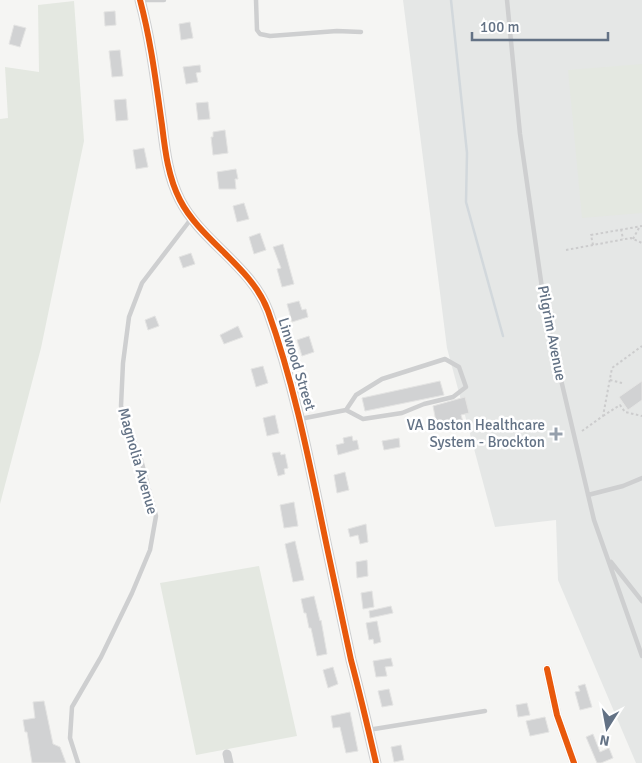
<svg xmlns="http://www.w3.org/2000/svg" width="642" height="763" viewBox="0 0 642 763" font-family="Signika,sans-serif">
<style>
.built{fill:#e5e7e6}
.green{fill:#e4e8e1}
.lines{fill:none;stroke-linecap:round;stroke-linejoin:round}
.stream{stroke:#d2d8dc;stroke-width:2.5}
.building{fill:#d1d2d3;stroke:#e4e4e3}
.path{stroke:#cccccd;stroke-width:2;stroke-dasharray:2.5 2.5;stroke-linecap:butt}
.service{stroke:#cecfd0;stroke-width:4.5}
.minor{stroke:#cecfd0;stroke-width:9}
.tertiary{stroke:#cecfd0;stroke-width:11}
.cycleway-casing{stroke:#fff;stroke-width:9}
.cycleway{stroke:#e8590c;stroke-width:6}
.poi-dot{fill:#96a0ac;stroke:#fff;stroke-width:2}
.labels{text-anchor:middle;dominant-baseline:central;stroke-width:5;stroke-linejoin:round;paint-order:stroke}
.street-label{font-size:15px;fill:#637285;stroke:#fff}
.poi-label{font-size:15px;fill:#637285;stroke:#fff;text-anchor:end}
</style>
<rect width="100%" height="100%" fill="#f5f5f3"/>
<!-- built -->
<path class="built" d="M403,0H642V763H636L558,580L556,520L495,527L447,348Z"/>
<!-- green -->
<path class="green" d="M74,1L84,141L41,348L0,504V119L8,118L5,67L39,72L38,5Z
M642,64V213L582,218L568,70Z
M259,566L297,736L196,755L160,583Z"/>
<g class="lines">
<!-- stream -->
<path class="stream" d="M451,0L467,153L466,202L503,336"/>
</g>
<!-- building -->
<path class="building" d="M115,11L116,25L105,26L104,12Z
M190,22L193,38L181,40L179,24Z
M14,25L26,28L20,47L9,44Z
M120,50L123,76L112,77L109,51Z
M200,65L201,72L196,73L198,82L186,84L183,67Z
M126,99L128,120L116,121L114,100Z
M208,102L210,119L198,120L196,103Z
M225,130L228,153L213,155L211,137H213V132Z
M144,148L148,167L136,169L133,150Z
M236,169L238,179H235L236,189H219L217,172Z
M244,203L249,219L237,222L233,206Z
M260,233L266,250L254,254L249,237Z
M283,244L294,284L282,287L277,269L281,268L273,247Z
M191,253L195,264L183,268L179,257Z
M299,301L302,310L306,309L308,317L292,322L287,304Z
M155,316L159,326L148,330L145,320Z
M238,326L243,337L224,344L220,335Z
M309,336L314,352L302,356L297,340Z
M263,366L268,383L256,387L251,369Z
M440,381L444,395L365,411L362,398Z
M642,381V400L628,410L619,397Z
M465,397L469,413L461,415L463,422L437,427L433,406Z
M275,415L279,433L267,436L263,418Z
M352,436L353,441L357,440L359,449L338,455L336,445L344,443L343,438Z
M399,438L400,447L384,450L382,441Z
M280,452L281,455L285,454L288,468L284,469L285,474L278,476L272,453Z
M345,472L349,490L337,493L334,475Z
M294,502L298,526L284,528L280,505Z
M366,524L368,542L360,544L358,535L350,537L348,529Z
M295,541L304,580L293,582L285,544Z
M367,560L368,576L357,578L356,562Z
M372,591L374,607L363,609L361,593Z
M314,596L320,621L321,620L327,654L317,656L311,628H309L306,613H304L301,599Z
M391,606L393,613L370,618L369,611Z
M377,621L381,642L374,644L373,639L369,640L366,623Z
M391,658L393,666L385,667L387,676L376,677L373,661Z
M333,667L338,684L328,688L323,670Z
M585,684L592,707L580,710L575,692L580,691L578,686Z
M389,689L393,705L382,707L378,691Z
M44,701L53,744L60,747L66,763H32L27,732H25L23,720L35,718L33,702Z
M527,703L530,715L518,717L516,705Z
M350,712L358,751L346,753L340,727L333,728L331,716Z
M545,717L549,732L530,736L526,721Z
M593,734L600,752L609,748L613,758L601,763H597L586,737Z
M401,745L404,760L394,762L391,747Z"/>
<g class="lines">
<!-- path -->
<path class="path" d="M621,229L623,239
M633,239L640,226
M593,245L591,235L642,226
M566,250L631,238L642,243
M610,380L622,383
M603,416L620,405L625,412L642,416
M582,431L603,416L612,368L642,346"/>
<!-- service -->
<path class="service" d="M142,0H164
M256,0L257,30L260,34L270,36L337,31L361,32
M507,0L520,134L546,316L594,520L642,656
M300,419L346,410L356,395L382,379L445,359L459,367L466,387L453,397L424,404L402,413L363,419L346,410
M588,495L623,486L642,478
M611,562L642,601
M368,730L485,711
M78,763L70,738L72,707L101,657L132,593L150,550L156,516L140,456L121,406L123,363L129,317L142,283L191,219"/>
<!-- minor -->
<path class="minor" d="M547,669L557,715L574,763
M227,754L229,763"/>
<!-- tertiary -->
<path class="tertiary" d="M140,0C151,41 156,83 162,125C165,150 168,177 180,200C201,241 252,267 268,311C296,389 311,471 328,552C336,588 343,624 351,660C360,694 368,728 376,763"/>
<defs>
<path id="cycleway" d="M140,0C151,41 156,83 162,125C165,150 168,177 180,200C201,241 252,267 268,311C296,389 311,471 328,552C336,588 343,624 351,660C360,694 368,728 376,763
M547,669L557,715L574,763"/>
</defs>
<!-- cycleway casing -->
<use href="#cycleway" class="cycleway-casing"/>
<!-- cycleway -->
<use href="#cycleway" class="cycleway"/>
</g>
<!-- markers -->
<path class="poi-dot" d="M553.5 426.5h5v5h5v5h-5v5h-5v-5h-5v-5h5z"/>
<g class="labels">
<!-- street labels -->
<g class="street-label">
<text transform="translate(552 333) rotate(79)">Pilgrim Avenue</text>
<text transform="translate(297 364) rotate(73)">Linwood Street</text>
<text transform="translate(138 461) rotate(74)">Magnolia Avenue</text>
</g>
<!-- poi labels -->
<g class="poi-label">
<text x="545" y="425">VA Boston Healthcare<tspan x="545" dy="17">System - Brockton</tspan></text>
</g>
</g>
<!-- north arrow -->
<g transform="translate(607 728) rotate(191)" stroke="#ffffff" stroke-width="4" paint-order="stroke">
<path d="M0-4L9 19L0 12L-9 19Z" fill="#637285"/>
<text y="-8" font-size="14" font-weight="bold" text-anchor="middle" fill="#637285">N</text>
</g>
<!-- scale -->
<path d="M472 32v8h136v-8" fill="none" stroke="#637285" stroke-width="2.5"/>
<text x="480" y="32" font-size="15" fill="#637285" stroke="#ffffff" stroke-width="4" paint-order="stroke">100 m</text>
</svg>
